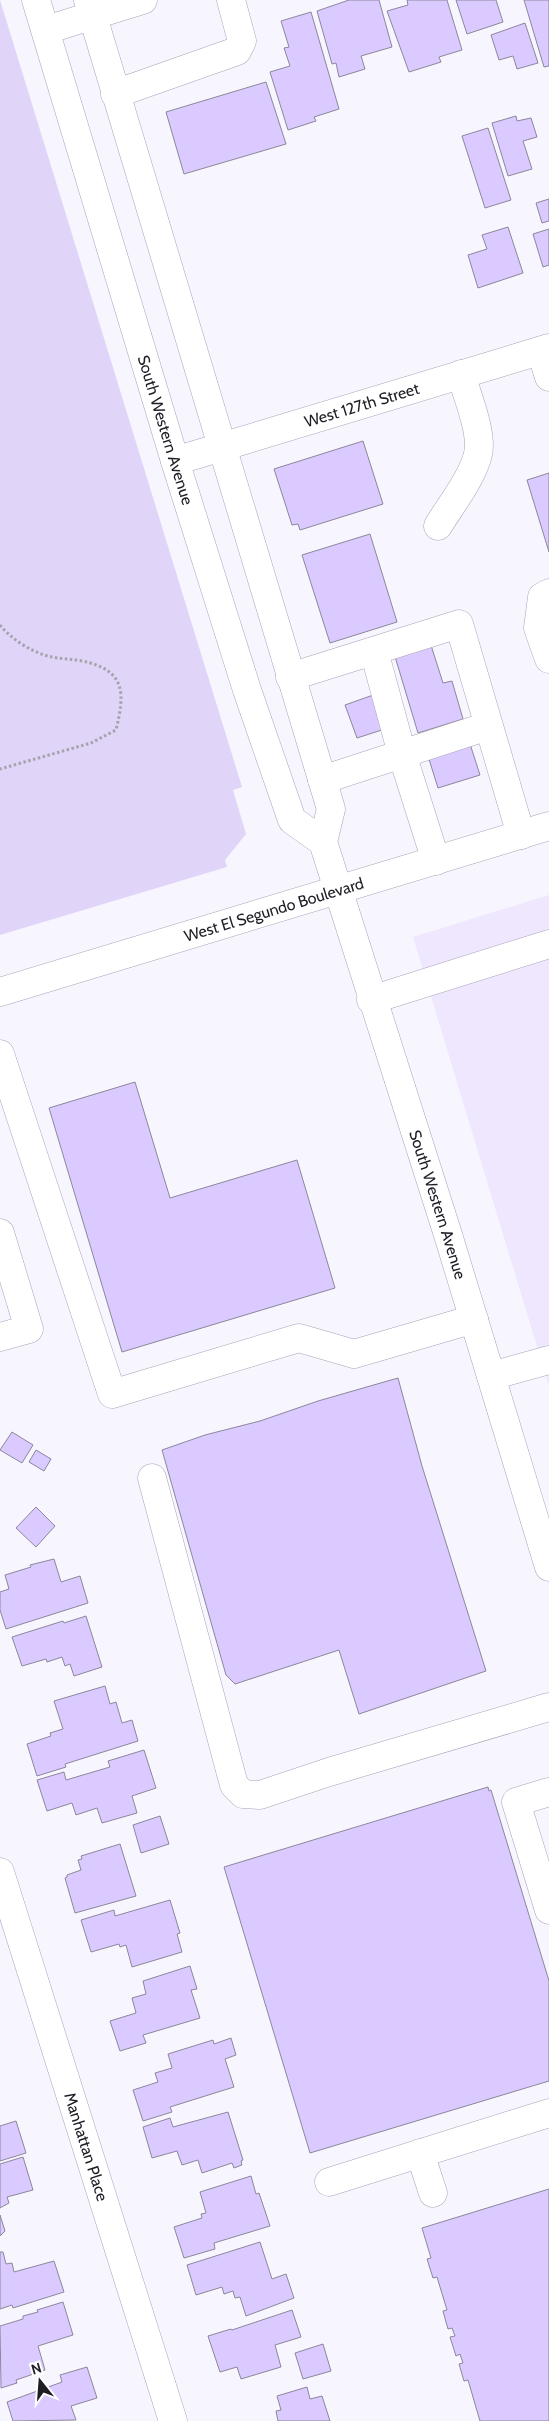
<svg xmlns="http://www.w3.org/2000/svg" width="549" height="2421" viewBox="0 0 549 2421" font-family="Cabin,sans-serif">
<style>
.built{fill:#eee7fe}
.green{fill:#e0d5f9}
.building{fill:#dacaff;stroke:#8c879a}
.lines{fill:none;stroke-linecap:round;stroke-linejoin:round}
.minor-casing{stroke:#a9a3b8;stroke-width:29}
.major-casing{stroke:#a9a3b8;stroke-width:29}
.path{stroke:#a5a3ac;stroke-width:3;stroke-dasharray:2.5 2.5;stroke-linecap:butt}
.minor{stroke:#fff;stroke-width:28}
.major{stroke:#fff;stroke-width:28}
.labels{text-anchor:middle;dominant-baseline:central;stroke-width:4;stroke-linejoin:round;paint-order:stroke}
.street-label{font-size:16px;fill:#1e1c24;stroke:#fff}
</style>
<rect width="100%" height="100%" fill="#f7f5fe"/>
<!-- built -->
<path class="built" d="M549,895V1386L413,937Z"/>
<!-- green -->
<path class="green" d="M0,0L242,787L233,790L246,834L225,860L227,867L0,935Z"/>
<!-- building -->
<path class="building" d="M349,0H379L392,47L361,56L365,69L339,77L336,63L332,64L317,11Z
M407,0H447L462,50L439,57L441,62L409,72L387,11L408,5Z
M456,0H496L503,22L467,34Z
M524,0H549V66L544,67Z
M311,12L339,109L314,117L316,121L288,130L270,72L290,66L284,48L289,47L281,21Z
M525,23L538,63L517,69L513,56L499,60L491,35Z
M266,82L286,144L184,174L166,112Z
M516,116L517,121L531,118L537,137L523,141L532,169L508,176L492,123Z
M488,128L511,200L485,208L462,136Z
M549,199V221L542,223L536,203Z
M508,227L523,273L478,288L468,255L487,249L482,235Z
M549,229V265L543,267L533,234Z
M363,441L383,504L300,530L298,524L292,525L274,469Z
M549,473V552L527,480Z
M370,534L397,622L330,643L302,555Z
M429,639L443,683L452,681L463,719L418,733L393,650Z
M376,694L388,728L357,738L345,705Z
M470,744L480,775L438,788L428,756Z
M135,1082L170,1198L297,1160L335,1288L122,1352L49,1108Z
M398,1378L422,1466L486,1671L359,1714L339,1650L235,1684L226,1675L162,1450L205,1435L260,1421L318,1401Z
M12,1432L33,1445L22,1463L0,1450Z
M36,1450L51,1459L44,1471L29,1462Z
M36,1507L55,1526L36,1547L16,1528Z
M54,1559L61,1582L80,1576L88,1603L6,1629L0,1610V1592L9,1589L5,1575L31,1567L30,1565Z
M86,1616L102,1667L74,1676L70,1664L65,1666L62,1657L47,1662L46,1659L22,1666L12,1637L63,1621L64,1623Z
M105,1686L110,1704L116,1702L122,1723L132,1720L138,1741L65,1764L66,1767L37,1776L27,1744L51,1736L50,1733L63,1729L54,1701Z
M144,1750L156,1788L132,1796L137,1813L102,1823L97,1808L76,1815L72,1803L47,1811L37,1780L64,1772L66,1780L110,1767L108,1761Z
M488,1787L489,1791L491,1790L549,1981V2081L310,2153L224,1867Z
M160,1816L169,1844L141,1853L133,1825Z
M120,1844L136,1896L75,1913L65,1878L67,1877V1875L81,1870L78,1860L82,1859L81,1856Z
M170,1900L180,1933L177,1934L182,1952L132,1967L126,1945L120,1947L119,1944L91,1952L81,1920L114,1910L115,1916Z
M190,1966L197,1989L191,1990L200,2018L143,2035L146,2043L120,2051L110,2021L136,2013L132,1998L146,1994L143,1981Z
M231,2038L236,2055L225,2059L234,2087L170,2107L172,2112L143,2121L133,2090L158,2082L155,2073L172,2068L168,2054L213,2040L214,2044Z
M228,2112L243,2160L241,2161L242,2165L234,2168L232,2163L202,2173L198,2160L182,2165L177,2151L152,2158L143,2127L170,2118L173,2127Z
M16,2121L26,2153L0,2161V2126Z
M23,2157L33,2190L7,2197L9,2203L0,2208V2164Z
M251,2176L256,2194L259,2193L270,2226L214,2243L215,2249L184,2258L174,2227L202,2218L201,2214L206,2213L200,2192Z
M549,2189V2421H480L468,2380L464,2381L459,2364L463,2363L460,2354L456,2356L450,2337L455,2336L452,2328L448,2329L443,2311L447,2310L437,2277L433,2278L427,2259L431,2258L422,2228Z
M0,2215L5,2231L0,2236Z
M260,2242L272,2279L286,2274L294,2298L246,2316L240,2297L235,2298L233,2291L224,2294L222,2287L196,2295L187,2265Z
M0,2252H3L6,2264L12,2263L14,2272L54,2261L64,2292L13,2308L12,2305L0,2309Z
M63,2302L73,2335L38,2346L45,2370L16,2380L17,2383L1,2388L0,2326L23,2319V2316L38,2312L37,2310Z
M292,2310L301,2337L275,2345L281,2367L241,2379L237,2367L220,2372L208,2336L231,2329L232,2330Z
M323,2344L331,2371L303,2379L295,2353Z
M87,2367L97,2398L71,2406L76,2420L13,2421L7,2402L62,2382L60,2375Z
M307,2387L310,2399L322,2396L330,2421H278L276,2411L281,2410L277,2396Z"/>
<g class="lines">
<defs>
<g id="minor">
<path d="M46,30L143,0"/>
<path d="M115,94L237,51L242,41L231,0"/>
<path d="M541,351L549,377"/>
<path id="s1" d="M175,461L549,348"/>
<path d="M438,526C450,506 473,477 478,454C483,433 467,396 461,374"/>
<path d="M549,593L542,597L538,628L549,659"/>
<path d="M374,651L402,754L436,861"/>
<path d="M290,677L459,624L521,835"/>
<path d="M322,780L488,726"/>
<path d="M371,1000L549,944"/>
<path d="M0,1054L112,1394L299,1338L354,1354L474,1319"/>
<path d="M0,1233L29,1329L0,1337"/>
<path d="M491,1376L549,1360"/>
<path d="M152,1478L234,1785L243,1794L260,1795L329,1772L549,1707"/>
<path d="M549,1792L516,1802L549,1910"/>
<path id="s2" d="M0,1872L173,2421"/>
<path d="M420,2153L433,2193"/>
<path d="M329,2182L549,2113"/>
</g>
<g id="major">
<path id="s3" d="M36,0L175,461L247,690L292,820L323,842"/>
<path id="s4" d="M88,0L331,809L323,842L449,1238L549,1567"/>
<path id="s5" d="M0,992L549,826"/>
</g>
</defs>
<!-- minor casing -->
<use href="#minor" class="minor-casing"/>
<!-- major casing -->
<use href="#major" class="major-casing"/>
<!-- path -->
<path class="path" d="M0,625C12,640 33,653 52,657C62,659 72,659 82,661C126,670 125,693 116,730L91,743L0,769"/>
<!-- minor -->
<use href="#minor" class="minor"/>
<!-- major -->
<use href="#major" class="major"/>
</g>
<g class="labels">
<!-- street labels -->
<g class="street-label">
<text stroke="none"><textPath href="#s1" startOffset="195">West 127th Street</textPath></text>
<text stroke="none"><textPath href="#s3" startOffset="449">South Western Avenue</textPath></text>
<text stroke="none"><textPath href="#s5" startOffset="286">West El Segundo Boulevard</textPath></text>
<text stroke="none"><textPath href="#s4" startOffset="1259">South Western Avenue</textPath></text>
<text stroke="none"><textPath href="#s2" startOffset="288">Manhattan Place</textPath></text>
</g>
</g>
<!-- north arrow -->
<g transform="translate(40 2381) rotate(343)" stroke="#ffffff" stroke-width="4" paint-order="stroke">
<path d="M0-4L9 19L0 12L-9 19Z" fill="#1e1c24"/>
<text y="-8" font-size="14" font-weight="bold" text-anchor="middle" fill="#1e1c24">N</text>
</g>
</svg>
